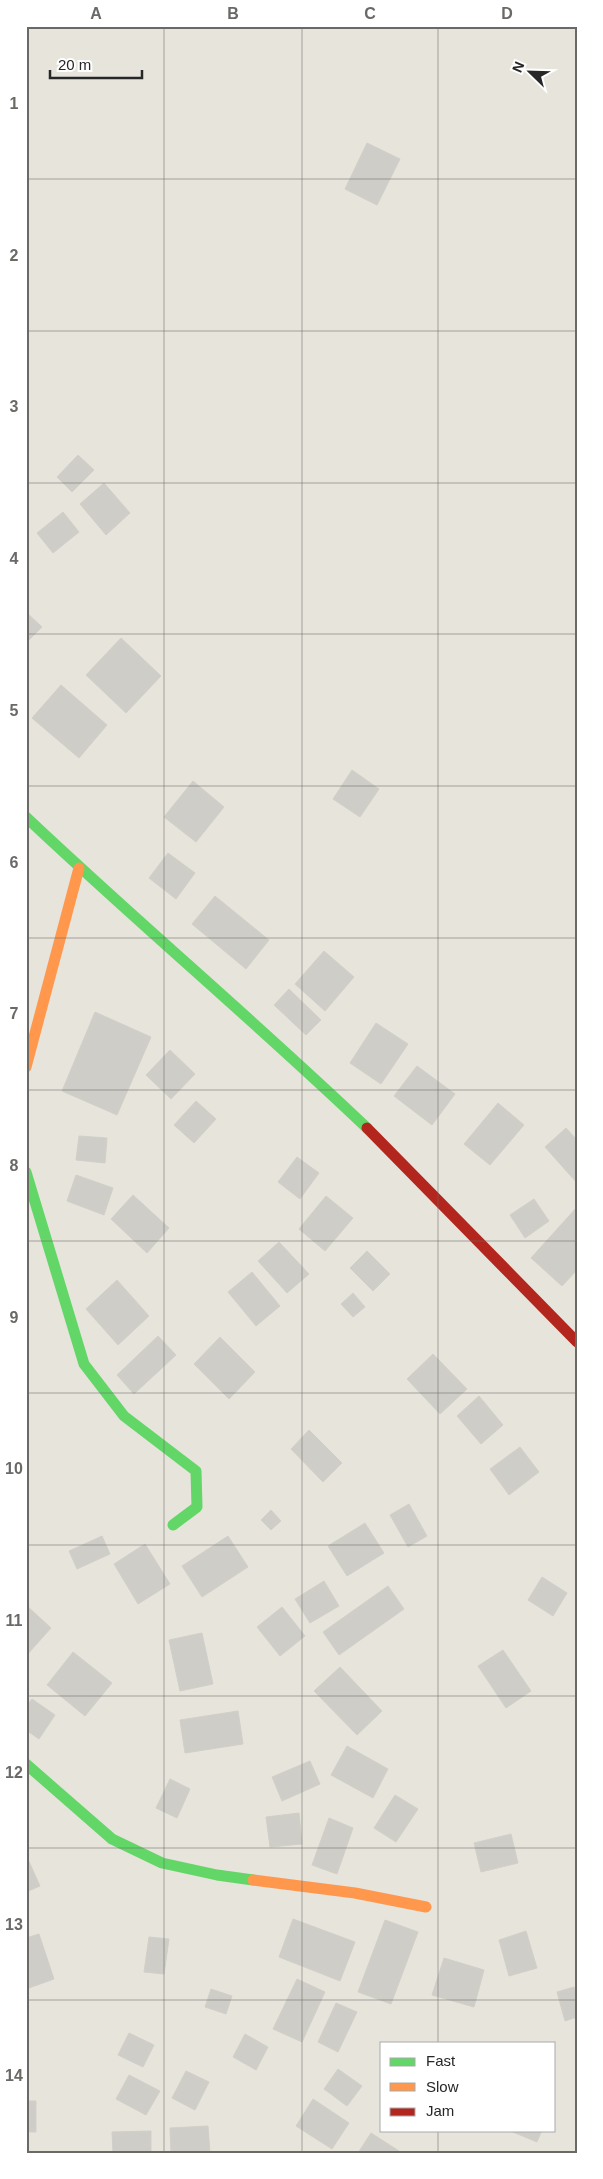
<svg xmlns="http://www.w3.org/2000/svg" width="603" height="2179" viewBox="0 0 603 2179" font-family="Arial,sans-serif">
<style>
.building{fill:#cfcdc7;stroke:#d2cfc8}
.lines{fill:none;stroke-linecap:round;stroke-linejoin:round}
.fast{stroke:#63d668;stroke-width:11}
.slow{stroke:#ff974d;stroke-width:11}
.jam{stroke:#b3261e;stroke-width:11}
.grid{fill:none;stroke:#6a6966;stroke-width:1;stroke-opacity:0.55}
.neatline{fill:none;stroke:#6a6966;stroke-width:2}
.grid-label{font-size:16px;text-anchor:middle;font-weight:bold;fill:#6a6966}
</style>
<rect width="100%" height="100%" fill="#e7e4dc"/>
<!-- building -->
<path class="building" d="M367,143L400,159L377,205L345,189Z
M78,455L94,470L72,492L57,477Z
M104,483L130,513L106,535L80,504Z
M63,512L79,532L53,553L37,533Z
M26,612L42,627L26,643Z
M121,638L161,676L126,713L86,675Z
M61,685L107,725L79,758L32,718Z
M352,770L379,789L360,817L333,799Z
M193,781L224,807L196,842L164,817Z
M168,853L195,873L176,899L149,878Z
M215,896L269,940L246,969L192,924Z
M324,951L354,977L325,1011L295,984Z
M289,989L321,1020L306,1035L274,1005Z
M95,1012L151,1037L117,1115L62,1091Z
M376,1023L408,1044L381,1084L350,1063Z
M170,1050L195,1074L171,1099L146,1075Z
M417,1066L455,1094L432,1125L394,1096Z
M196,1101L216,1119L194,1143L174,1125Z
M498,1103L524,1125L490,1165L464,1144Z
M566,1128L577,1140V1183L545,1147Z
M79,1136L107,1138L105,1163L76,1160Z
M297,1157L319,1173L300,1199L278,1182Z
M76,1175L113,1188L104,1215L67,1201Z
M133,1195L169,1228L147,1253L111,1219Z
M326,1196L353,1218L325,1251L299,1229Z
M534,1199L549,1221L525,1238L510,1215Z
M577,1207V1270L562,1286L531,1258Z
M279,1242L309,1274L287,1293L258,1261Z
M367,1251L390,1274L373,1291L350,1268Z
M252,1272L280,1306L256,1326L228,1292Z
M117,1280L149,1316L118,1345L86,1309Z
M353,1293L365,1307L353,1317L341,1304Z
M158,1336L176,1355L134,1394L117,1375Z
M220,1337L255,1372L229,1399L194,1364Z
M433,1354L467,1389L440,1414L407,1379Z
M479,1396L503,1425L481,1444L457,1416Z
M309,1430L342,1463L323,1482L291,1449Z
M520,1447L539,1472L509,1495L490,1469Z
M409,1504L427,1536L408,1547L390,1515Z
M271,1510L281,1521L271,1530L261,1520Z
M365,1523L384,1553L347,1576L328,1546Z
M102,1536L110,1554L77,1569L69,1551Z
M228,1536L248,1567L202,1597L182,1566Z
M145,1544L170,1584L138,1604L114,1564Z
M542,1577L567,1593L553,1616L528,1600Z
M324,1581L339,1606L310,1623L295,1599Z
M388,1586L404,1609L339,1655L323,1632Z
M26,1605L51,1628L26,1656Z
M282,1607L305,1636L280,1656L257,1627Z
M202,1633L213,1684L180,1691L169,1640Z
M503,1650L531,1691L506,1708L478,1666Z
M73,1652L112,1683L85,1716L47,1685Z
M340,1667L382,1711L357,1735L314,1691Z
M32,1699L55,1715L39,1739L26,1730V1707Z
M238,1711L243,1744L185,1753L180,1720Z
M347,1746L388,1769L373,1798L331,1775Z
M310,1761L320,1784L282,1801L272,1777Z
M170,1779L190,1789L177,1818L156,1808Z
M395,1795L418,1809L396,1842L374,1828Z
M299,1813L302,1844L270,1847L266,1817Z
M329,1818L353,1828L337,1874L312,1865Z
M511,1834L518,1863L481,1872L474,1843Z
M26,1855L40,1886L26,1892Z
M293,1919L355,1942L340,1981L279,1957Z
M385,1920L418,1932L391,2004L358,1992Z
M526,1931L537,1968L509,1976L499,1940Z
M39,1934L54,1979L26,1989V1938Z
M149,1937L169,1939L164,1974L144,1972Z
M444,1958L484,1970L474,2007L432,1995Z
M297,1979L325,1992L302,2042L273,2029Z
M574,1987L577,1995V2017L565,2021L557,1992Z
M211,1989L232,1996L226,2014L205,2007Z
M336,2003L357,2012L338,2052L318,2042Z
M129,2033L154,2045L143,2067L118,2055Z
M245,2034L268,2047L256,2070L233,2057Z
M338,2069L362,2086L347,2106L324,2089Z
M186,2071L209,2082L195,2110L172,2098Z
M129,2075L160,2091L146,2115L116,2099Z
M313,2099L349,2123L332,2149L296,2126Z
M26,2101H36V2132H26Z
M208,2126L210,2153H171L170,2128Z
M508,2130H542L537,2142Z
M151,2131V2153H113L112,2132Z
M371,2133L399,2151L398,2153H358Z"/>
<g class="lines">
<!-- fast -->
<path class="fast" d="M26,817C138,923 256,1022 367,1128
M26,1172L84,1364L124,1416L196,1471L197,1507L173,1525
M26,1764L112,1839L162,1863L217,1875L253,1880"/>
<!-- slow -->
<path class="slow" d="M26,1067L79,868
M253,1880L355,1893L426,1907"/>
<!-- jam -->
<path class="jam" d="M367,1128L577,1342"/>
</g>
<!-- grid -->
<path class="grid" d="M164,26V2153M302,26V2153M438,26V2043M26,179H577M26,331H577M26,483H577M26,634H577M26,786H577M26,938H577M26,1090H577M26,1241H577M26,1393H577M26,1545H577M26,1696H577M26,1848H577M26,2000H577M438,2130V2153"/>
<!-- border -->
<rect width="603" height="2179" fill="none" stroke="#ffffff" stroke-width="55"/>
<!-- legend -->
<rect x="380" y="2042" width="175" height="90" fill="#ffffff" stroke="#a9a9a9"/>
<rect x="390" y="2058" width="25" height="8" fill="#63d668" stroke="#a9a9a9"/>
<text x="426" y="2066" font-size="15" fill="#272727">Fast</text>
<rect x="390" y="2083" width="25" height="8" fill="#ff974d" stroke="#a9a9a9"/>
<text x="426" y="2092" font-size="15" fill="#272727">Slow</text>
<rect x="390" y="2108" width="25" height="8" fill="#b3261e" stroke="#a9a9a9"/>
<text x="426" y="2116" font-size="15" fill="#272727">Jam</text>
<!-- north arrow -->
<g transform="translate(530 72) rotate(293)" stroke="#ffffff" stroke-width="4" paint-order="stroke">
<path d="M0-4L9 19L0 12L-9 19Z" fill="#272727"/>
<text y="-8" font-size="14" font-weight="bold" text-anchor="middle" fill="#272727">N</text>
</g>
<!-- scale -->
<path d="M50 70v8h92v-8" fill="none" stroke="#272727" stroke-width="2.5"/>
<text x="58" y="70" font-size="15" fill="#272727" stroke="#ffffff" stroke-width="4" paint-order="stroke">20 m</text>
<rect x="28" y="28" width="548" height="2124" class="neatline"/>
<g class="grid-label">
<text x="96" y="19">A</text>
<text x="233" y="19">B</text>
<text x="370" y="19">C</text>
<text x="507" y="19">D</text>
<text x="14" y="109">1</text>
<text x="14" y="261">2</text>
<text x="14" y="412">3</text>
<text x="14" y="564">4</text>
<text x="14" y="716">5</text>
<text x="14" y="868">6</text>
<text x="14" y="1019">7</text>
<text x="14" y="1171">8</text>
<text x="14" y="1323">9</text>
<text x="14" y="1474">10</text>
<text x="14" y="1626">11</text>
<text x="14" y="1778">12</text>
<text x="14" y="1930">13</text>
<text x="14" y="2081">14</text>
</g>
</svg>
